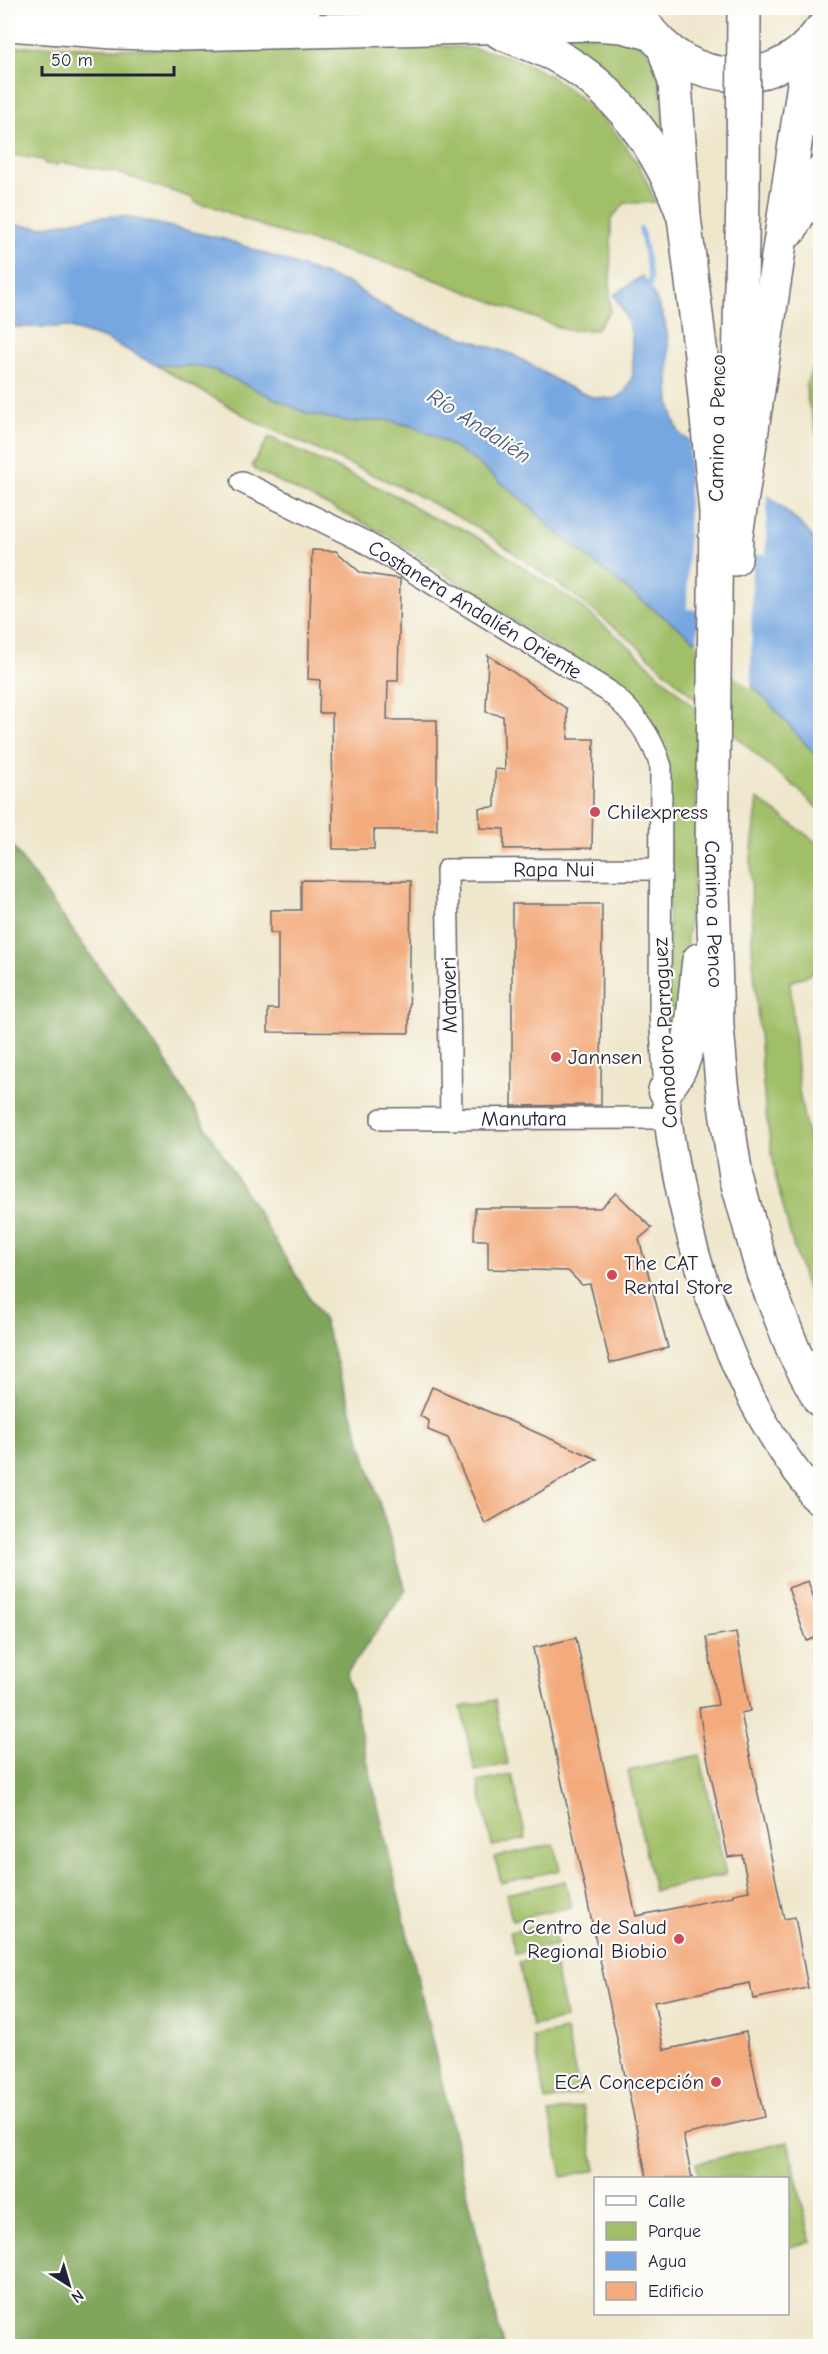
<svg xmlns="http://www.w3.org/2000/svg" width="828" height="2354" viewBox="0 0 828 2354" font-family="'Comic Neue',sans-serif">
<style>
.green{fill:#a1bf67;stroke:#627051;stroke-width:1.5}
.forest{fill:#80a65c;stroke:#51644c;stroke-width:1.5}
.water{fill:#77a7e1;stroke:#4c648e;stroke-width:1.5}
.pier{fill:#efe7cc}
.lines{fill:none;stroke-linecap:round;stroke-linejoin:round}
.stream{stroke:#77a7e1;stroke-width:5}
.building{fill:#f3aa7c}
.minor-casing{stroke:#6a676e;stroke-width:24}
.tertiary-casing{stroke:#6a676e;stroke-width:30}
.primary-casing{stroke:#6a676e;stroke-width:36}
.trunk-casing{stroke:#6a676e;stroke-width:36}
.motorway-casing{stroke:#6a676e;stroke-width:36}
.minor{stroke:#fff;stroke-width:21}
.tertiary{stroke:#fff;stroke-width:27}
.primary{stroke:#fff;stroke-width:33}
.trunk{stroke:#fff;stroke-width:33}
.motorway{stroke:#fff;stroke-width:33}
.primary-bridge-casing{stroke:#6a676e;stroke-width:36;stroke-linecap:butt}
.primary-bridge{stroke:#fff;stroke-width:33}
.poi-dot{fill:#d1495b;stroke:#fdfcf7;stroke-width:2}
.labels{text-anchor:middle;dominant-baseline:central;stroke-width:4.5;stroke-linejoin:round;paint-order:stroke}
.street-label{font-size:21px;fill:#22223b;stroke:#fdfcf7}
.poi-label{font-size:21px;fill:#22223b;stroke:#fdfcf7;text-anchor:start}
.water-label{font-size:22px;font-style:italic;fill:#44577d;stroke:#fdfcf7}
</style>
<rect width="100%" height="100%" fill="#fdfcf7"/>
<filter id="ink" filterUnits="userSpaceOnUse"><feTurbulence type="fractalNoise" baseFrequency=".0167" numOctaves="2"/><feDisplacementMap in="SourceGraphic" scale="12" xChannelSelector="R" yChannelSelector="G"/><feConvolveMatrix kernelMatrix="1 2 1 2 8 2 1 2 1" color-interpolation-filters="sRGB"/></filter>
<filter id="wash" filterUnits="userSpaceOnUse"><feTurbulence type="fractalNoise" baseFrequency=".008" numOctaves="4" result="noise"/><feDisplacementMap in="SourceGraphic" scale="24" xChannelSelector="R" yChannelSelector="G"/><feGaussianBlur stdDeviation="1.35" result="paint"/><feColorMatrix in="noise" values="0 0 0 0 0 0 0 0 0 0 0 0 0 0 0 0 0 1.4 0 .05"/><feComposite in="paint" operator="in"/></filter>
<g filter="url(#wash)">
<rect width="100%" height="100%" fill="#efe7cc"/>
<!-- green -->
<path class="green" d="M556,34L614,35L643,46L650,56L660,81L665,145L585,60Z
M65,46C158,52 252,49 346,48C396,48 450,40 499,54C554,69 606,114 636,161C644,173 649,188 655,202L625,203L611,219L610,312L595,330H566L410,270L272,230L207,204L204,206L194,202L192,198L115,172L61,162L57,165L45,164L43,160L8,154V47Z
M820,59V146L805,168Z
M156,365L200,366L216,371L308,414L351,422L385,420L412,426L439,438L475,461L532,508L549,526L637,597L725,662L762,695L820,760V810L790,782L771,768L633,642L572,594L477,527L409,491L258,423Z
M813,367L820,394V445L807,398L806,385Z
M269,437L399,497L429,516L461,528L490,545L578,604L630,647L703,716L696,778V860L675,1048L668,1039L669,779L624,695L382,532L255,470L252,465Z
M758,799L820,845V970L790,982L799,1092L820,1201V1322L810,1298L793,1245L776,1179L765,1108L752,946L751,858Z
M495,1700L508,1764L475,1771L461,1707Z
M700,1755L726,1875L654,1891L628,1771Z
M512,1775L526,1839L492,1846L478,1782Z
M554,1844L560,1870L501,1883L495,1857Z
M565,1881L571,1907L512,1920L506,1894Z
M552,1922L557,1945L515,1954L510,1932Z
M552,1955L566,2019L532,2026L519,1962Z
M566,2030L580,2094L546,2101L533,2037Z
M583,2106L596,2170L562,2177L549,2113Z
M788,2142L811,2242L788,2247V2178H699L696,2163Z"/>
<!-- forest -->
<path class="forest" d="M8,840L162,1055L324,1321L406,1590L347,1673L503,2346H8Z"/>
<!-- water -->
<path class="water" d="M123,216L224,239L350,284L376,302L406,318L514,355L566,386L592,397L614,399L625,392L633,375L632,334L624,312L614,295L642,276C656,296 666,317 668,341C671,373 664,405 680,434C727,468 785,501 820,546V760L762,695L725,662L637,597L549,526L532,508L475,461L439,438L412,426L385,420L351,422L308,414L216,371L200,366L156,365L106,339L67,327H8V224L40,227L97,217Z"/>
<!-- pier -->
<path class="pier" d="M690,437L767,493L766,554L752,555L751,689L697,646L698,610L687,609Z"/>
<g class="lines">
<!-- stream -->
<path class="stream" d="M641,229L650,275V292"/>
</g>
<g id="blocks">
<!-- building -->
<path class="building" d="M312,550L336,551L361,573L400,579L398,681H388L387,720H437V830H374V849H333L332,713H319L320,680L308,679Z
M488,655L567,709L568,739H594L592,848L504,849V829L480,828L479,808L495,807V769L505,770L503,716L486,712Z
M301,880L411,881L409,1033L268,1032V1009H278V933H270V910H301Z
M512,904H602L601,1105L512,1106Z
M616,1193L652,1228L639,1239L668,1348L610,1363L590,1284L582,1285L568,1271L488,1269V1240H474L475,1208H600Z
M432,1387L597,1459L485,1524L448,1438L428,1430L429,1421L420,1416Z
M808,1581L820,1617V1636L807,1641L788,1588Z
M736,1632L750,1711L741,1713L784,1919L795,1917L808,1988L753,1999L750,1983L654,2002L664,2050L746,2032L764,2117L683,2135L692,2178H647L533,1648L576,1638L636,1916L733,1896V1894L749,1891L742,1855L728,1857L704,1742L699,1708L718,1705L706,1637Z"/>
</g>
</g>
<g filter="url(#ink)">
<use href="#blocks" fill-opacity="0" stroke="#6a676e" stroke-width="1.5"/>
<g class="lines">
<defs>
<g id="minor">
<path id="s1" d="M242,482L365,542L608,691C633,711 652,736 661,767L660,1012L665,1090"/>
<path id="s2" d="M382,1119L667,1118"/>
<path id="s3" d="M451,1119L447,870L661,869"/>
</g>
<path id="tertiary" d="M665,1090C675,1220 731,1403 820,1500"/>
<path id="primary" d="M636,8C669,82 771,101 820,31
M737,462L743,194"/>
<g id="trunk">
<path id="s4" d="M664,48L675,82L684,217L701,355L716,513L712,854L717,1027L722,1084L736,1177L763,1273L795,1354L820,1400"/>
<path d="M790,230L820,173"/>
<path d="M735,559L736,536L810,44"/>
<path d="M665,1090C696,1056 693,1004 699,960"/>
<path d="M815,1494L820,1498"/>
</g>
<path id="motorway" d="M123,11L304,8
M8,24L114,32L185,34L594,24L622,26L650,33
M500,32C518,40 537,46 555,55C618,89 661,151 684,217"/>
</defs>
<!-- minor casing -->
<use href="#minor" class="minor-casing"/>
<!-- tertiary casing -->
<use href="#tertiary" class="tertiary-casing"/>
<!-- primary casing -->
<use href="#primary" class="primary-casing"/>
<!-- trunk casing -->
<use href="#trunk" class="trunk-casing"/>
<!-- motorway casing -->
<use href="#motorway" class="motorway-casing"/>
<!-- minor -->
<use href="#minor" class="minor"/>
<!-- tertiary -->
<use href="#tertiary" class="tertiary"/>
<!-- primary -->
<use href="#primary" class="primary"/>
<!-- trunk -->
<use href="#trunk" class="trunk"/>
<!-- motorway -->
<use href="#motorway" class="motorway"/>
<defs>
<path id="primary-bridge" d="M743,194L744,8"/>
</defs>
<!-- primary-bridge casing -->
<use href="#primary-bridge" class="primary-bridge-casing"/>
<!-- primary-bridge -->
<use href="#primary-bridge" class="primary-bridge"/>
</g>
</g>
<!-- markers -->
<g class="poi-dot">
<circle cx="595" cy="812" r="6"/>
<circle cx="556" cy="1057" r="6"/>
<circle cx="612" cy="1275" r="6"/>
<circle cx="679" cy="1939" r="6"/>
<circle cx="716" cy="2082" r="6"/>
</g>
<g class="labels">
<!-- street labels -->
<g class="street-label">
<text transform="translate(717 428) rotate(-89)">Camino a Penco</text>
<text stroke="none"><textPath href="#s1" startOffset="266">Costanera Andalién Oriente</textPath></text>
<text stroke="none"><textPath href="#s3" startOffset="356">Rapa Nui</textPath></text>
<text stroke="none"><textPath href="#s4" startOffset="870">Camino a Penco</textPath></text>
<text transform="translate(449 995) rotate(-91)">Mataveri</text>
<text transform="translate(665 1033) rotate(-93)">Comodoro Parraguez</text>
<text stroke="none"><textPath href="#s2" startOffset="142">Manutara</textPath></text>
</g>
<!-- poi labels -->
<g class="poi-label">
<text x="607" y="812">Chilexpress</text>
<text x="568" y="1057">Jannsen</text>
<text x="624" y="1263">The CAT<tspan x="624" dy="24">Rental Store</tspan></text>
<text x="667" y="1927" text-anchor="end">Centro de Salud<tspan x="667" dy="24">Regional Biobio</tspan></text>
<text x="704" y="2082" text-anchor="end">ECA Concepción</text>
</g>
<!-- water labels -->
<g class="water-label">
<text transform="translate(479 426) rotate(33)">Río Andalién</text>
</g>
</g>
<!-- margin -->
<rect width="828" height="2354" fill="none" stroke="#fdfcf7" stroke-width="30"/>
<!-- legend -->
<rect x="594" y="2177" width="195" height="138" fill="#fdfcf7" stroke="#a5a5ac" stroke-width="1.5"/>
<rect x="606" y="2196" width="30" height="9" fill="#ffffff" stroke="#a5a5ac" stroke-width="1.5"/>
<text x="648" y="2207" font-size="18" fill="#22223b">Calle</text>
<rect x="606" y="2222" width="30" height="18" fill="#a1bf67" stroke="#a5a5ac" stroke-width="1.5"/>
<text x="648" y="2237" font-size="18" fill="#22223b">Parque</text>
<rect x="606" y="2252" width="30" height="18" fill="#77a7e1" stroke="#a5a5ac" stroke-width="1.5"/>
<text x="648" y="2267" font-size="18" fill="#22223b">Agua</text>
<rect x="606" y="2282" width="30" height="18" fill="#f3aa7c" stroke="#a5a5ac" stroke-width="1.5"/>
<text x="648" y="2297" font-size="18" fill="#22223b">Edificio</text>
<!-- north arrow -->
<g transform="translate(69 2285) rotate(143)" stroke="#fdfcf7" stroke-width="4.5" paint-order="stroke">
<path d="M0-4.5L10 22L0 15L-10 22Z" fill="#22223b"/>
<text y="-9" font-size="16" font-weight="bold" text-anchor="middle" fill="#22223b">N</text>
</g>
<!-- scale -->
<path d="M42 66v9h132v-9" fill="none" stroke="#22223b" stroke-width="3"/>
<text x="51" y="66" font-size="18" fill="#22223b" stroke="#fdfcf7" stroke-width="4.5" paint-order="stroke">50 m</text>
</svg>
